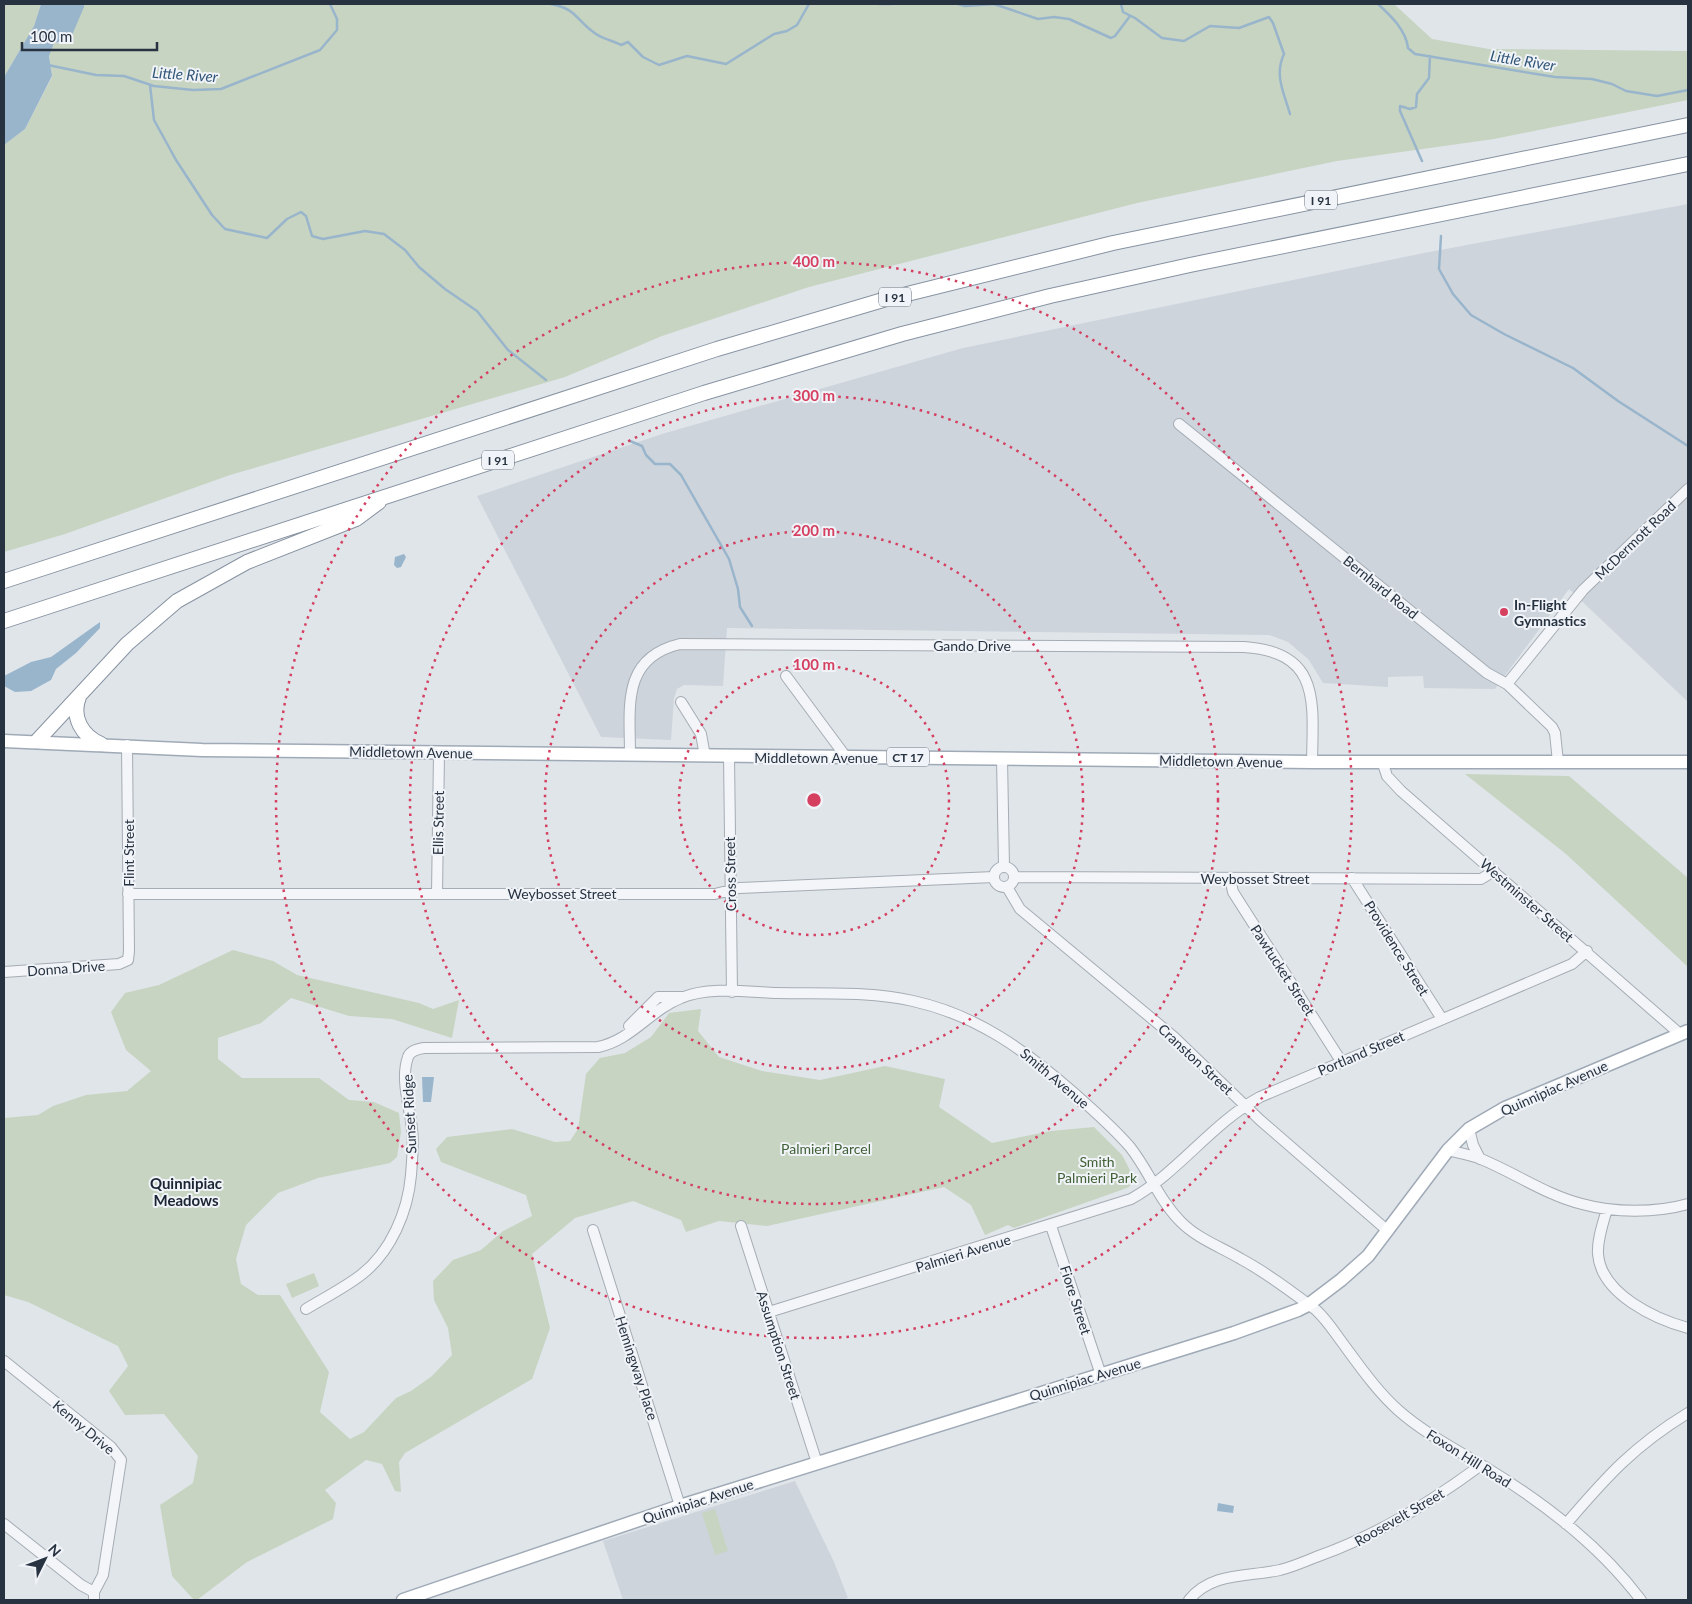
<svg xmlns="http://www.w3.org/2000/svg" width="1692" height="1604" viewBox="0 0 1692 1604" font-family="Lato,sans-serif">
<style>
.built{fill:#ced4dc}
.green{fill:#c7d4c1}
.water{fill:#99b5cc}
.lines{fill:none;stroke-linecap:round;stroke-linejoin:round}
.stream{stroke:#99b5cc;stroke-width:2.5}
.minor-casing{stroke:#a5acb4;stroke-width:12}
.major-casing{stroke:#9faab6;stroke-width:15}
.highway-casing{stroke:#8793a1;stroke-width:16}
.minor{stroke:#f3f5f8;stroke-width:10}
.major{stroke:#fff;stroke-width:12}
.highway{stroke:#fff;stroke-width:14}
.ring{fill:none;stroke:#d53f60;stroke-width:2.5;stroke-dasharray:2.5 5}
.poi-dot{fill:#d53f60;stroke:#f0f3f7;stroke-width:2}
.labels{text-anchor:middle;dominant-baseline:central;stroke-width:4;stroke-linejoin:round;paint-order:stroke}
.shield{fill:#f0f3f7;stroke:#646d78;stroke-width:1}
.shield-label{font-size:12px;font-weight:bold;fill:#283342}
.street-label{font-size:14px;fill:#283342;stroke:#f0f3f7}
.poi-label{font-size:14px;font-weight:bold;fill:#283342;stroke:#f0f3f7;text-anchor:start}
.park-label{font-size:14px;fill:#3f5f34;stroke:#f0f3f7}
.water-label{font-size:15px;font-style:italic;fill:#305578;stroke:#f0f3f7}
.neighbourhood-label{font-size:15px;font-weight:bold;fill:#1a2433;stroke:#f0f3f7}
.centre{fill:#d53f60;stroke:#f0f3f7;stroke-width:2.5}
.ring-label{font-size:15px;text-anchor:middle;font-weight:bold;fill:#d53f60;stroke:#f0f3f7;stroke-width:4;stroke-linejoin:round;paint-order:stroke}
</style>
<rect width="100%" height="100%" fill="#e0e5ea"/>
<!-- built -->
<path class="built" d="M1688,204V702L1569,589L1495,689L1424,688L1423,676L1388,677V687L1323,683L1309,660L1288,642L1269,635L727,628L723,686L684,685L677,689L674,698L671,740L601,737L477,496L662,434L963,348L1424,253Z
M795,1481L834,1562L848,1598L841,1600H623L603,1541Z"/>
<!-- green -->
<path class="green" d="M4,4H41L34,26L4,77Z
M84,4H1394L1432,39L1489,49L1688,51V100L1494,139L1337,161L1137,203L809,287L662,336L565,377L230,475L65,534L4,552V145L25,129L52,77L49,55L54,43H60Z
M1465,774L1569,776L1688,878V967L1566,854Z
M233,950L273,961L297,975L419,1003L433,1009L459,1000L452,1038L392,1019L349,1016L291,998L261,1023L218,1038V1059L242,1078H319L349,1100L374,1102L399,1113L401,1132L397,1157L390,1163L318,1178L278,1193L246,1225L236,1259L241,1284L258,1295H280L329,1372L320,1412L350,1439L364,1432L396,1398L411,1391L432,1376L452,1355L448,1328L434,1300L433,1281L453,1260L481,1250L503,1231L532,1216L526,1195L441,1162L436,1149L447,1137L512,1129L555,1142L570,1141L578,1129L586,1074L600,1058L625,1053L651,1037L669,1013L701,1009L698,1031L719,1057L762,1071L820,1080L885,1066L945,1079L939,1107L992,1143L1051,1131L1094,1127L1122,1155L1133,1176L1130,1186L1127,1188L1014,1228L1008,1225L985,1235L971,1205L944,1187L767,1226L719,1221L686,1232L681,1220L633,1201L575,1218L532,1254L550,1328L532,1379L405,1453L399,1462L401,1492L395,1491L382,1464L366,1460L325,1490L336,1503L333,1519L247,1562L197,1600H194L172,1576L160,1505L193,1483L198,1456L164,1414L125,1415L109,1391L128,1366L118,1346L28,1302L4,1295V1118L38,1115L53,1106L86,1095L127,1091L151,1071L126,1050L111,1012L125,993L159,985Z
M314,1273L319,1286L292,1298L286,1284Z
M715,1509L728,1551L715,1555L702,1513Z"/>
<!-- water -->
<path class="water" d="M41,4H84V7L70,40L54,43L49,56L52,76L25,129L4,145V77L34,26Z
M404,554L406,557L401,567L397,568L394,565L395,557Z
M100,622V628L76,653L56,669L51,680L31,691L15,692L4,686V676L31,662L51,657Z
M422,1077H434L431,1102H423Z
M1218,1503L1234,1506L1233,1513L1217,1511Z"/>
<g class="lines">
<!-- stream -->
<path class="stream" d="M551,4C578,9 576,21 596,34C605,40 615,41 621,45L628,42L643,57L659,65L687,56L726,64L774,34L787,31L797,25L809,4
M879,4H891
M958,4L965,6L994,4L1038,19L1054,17L1069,19L1111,38L1115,36L1130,16
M1121,4L1123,12L1135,18L1162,38L1184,41L1210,26L1239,28L1269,17L1273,23L1284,54C1274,75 1284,93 1290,114
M1378,4C1391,16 1406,30 1408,48L1415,54L1555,77L1592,79L1612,84L1626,91L1657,96L1688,90
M48,65L96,75L124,76L154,86L193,90L221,89L320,50L337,30V19L330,4
M150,85L154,120L176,160L212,215L225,229L267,238L287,219L301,212L306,216L312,236L323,239L365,231L384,234L405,250L419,267L445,289L477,311L508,350L546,380
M1422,161L1400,111V106L1410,109L1416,107L1417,94L1429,78L1430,56
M1441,236L1439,269L1453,294L1471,315L1504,334L1573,368L1618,401L1688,446
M630,441L642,446L646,455L655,464H670L681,475L729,559L738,589L740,607L752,626"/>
<defs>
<path id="minor" d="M1179,424L1487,673L1507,684L1552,727L1555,733L1558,762
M786,676L846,757
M1507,684L1583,590L1688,489
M681,702L701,734L705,756
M630,755C630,707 621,658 680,644L1244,647C1321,652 1313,702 1312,762
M729,756L732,992
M1002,758L1004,867
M1382,761L1387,776L1401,791L1680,1034
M994 877a10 10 0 1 1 20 0a10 10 0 1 1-20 0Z
M1014,877L1481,879L1494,871
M1230,878L1233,892L1341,1061
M1352,878L1442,1019
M1007,887L1020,909L1174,1037L1260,1120L1388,1231
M128,894H715L739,888L994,877
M437,894L439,753
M4,972L119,964L128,960L129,951L127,745
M629,1026L658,997H682
M1469,1129L1473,1145L1480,1159
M1448,1150C1458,1153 1471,1155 1481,1159C1515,1173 1546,1195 1582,1204C1614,1213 1656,1213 1688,1204
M1607,1209C1603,1223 1597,1240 1598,1254C1601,1294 1655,1319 1688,1328
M741,1226L817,1463
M1051,1226L1101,1375
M593,1230L680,1506
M306,1309C324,1298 344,1288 361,1275C391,1252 408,1211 411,1175C412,1160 414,1144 412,1129C410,1107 400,1079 408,1057C410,1051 417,1049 424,1048L598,1047C632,1040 650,1010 681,998C709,986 748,992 777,993C822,994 869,991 913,1001C977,1015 1026,1051 1074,1093C1093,1110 1113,1127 1130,1147C1149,1171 1159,1200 1181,1222C1198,1239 1221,1247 1241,1259C1267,1273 1292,1292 1316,1310C1327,1320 1335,1333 1344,1345C1361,1368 1377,1391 1398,1410C1425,1434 1459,1451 1490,1470C1547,1505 1601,1547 1641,1600
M769,1312L1131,1199C1179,1172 1211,1124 1260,1097L1572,964L1587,951
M4,1361L111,1447L121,1460L103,1575L94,1592V1600
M4,1524L81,1585L94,1592
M1566,1524C1607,1476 1634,1446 1688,1413
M1189,1600C1211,1572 1248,1577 1280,1570C1292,1567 1304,1562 1316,1557C1376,1536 1430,1503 1481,1465"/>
<path id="major" d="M4,741L202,750L307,751L1312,762H1688
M403,1600L680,1506L1234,1333L1298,1310L1308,1305L1341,1280L1368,1256L1448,1150L1469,1129L1505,1108L1688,1031"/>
<path id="highway" d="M4,581L717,349L883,300L1113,243L1688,125
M4,621L704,393L902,334L1050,296L1190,265L1688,164
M79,697C71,717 82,736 101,744
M37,741L127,644L177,601L247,562L356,519L379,502"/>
</defs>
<!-- minor casing -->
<use href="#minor" class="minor-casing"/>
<!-- major casing -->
<use href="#major" class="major-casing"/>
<!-- highway casing -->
<use href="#highway" class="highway-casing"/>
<!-- minor -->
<use href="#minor" class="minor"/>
<!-- major -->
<use href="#major" class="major"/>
<!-- highway -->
<use href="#highway" class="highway"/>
</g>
<!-- distance rings -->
<g class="ring">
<circle cx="814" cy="800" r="135"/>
<circle cx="814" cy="800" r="269"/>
<circle cx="814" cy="800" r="404"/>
<circle cx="814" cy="800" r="538"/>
</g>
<!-- markers -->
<circle class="poi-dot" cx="1504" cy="612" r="5"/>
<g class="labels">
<!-- shield labels -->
<g class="shield">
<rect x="1305" y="190.5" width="32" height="19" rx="4"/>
<rect x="879" y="287.5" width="32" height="19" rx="4"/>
<rect x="482" y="450.5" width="32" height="19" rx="4"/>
<rect x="887" y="747.5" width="42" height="19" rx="4"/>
</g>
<g class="shield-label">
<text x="1321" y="200">I 91</text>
<text x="895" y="297">I 91</text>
<text x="498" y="460">I 91</text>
<text x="908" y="757">CT 17</text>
</g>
<!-- street labels -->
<g class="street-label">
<text transform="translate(1635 540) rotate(-44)">McDermott Road</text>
<text transform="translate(1381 587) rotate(39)">Bernhard Road</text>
<text x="972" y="645">Gando Drive</text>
<text transform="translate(411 752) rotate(1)">Middletown Avenue</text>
<text x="816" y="757">Middletown Avenue</text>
<text transform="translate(1221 761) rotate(1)">Middletown Avenue</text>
<text transform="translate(438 823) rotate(-89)">Ellis Street</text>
<text transform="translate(128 853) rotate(-90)">Flint Street</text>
<text transform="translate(730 874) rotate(-91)">Cross Street</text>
<text x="1255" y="878">Weybosset Street</text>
<text x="562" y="893">Weybosset Street</text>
<text transform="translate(1527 900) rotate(41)">Westminster Street</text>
<text transform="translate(1397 948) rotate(58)">Providence Street</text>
<text transform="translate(66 968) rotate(-4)">Donna Drive</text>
<text transform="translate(1283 970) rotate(57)">Pawtucket Street</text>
<text transform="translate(1361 1053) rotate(-23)">Portland Street</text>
<text transform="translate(1196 1059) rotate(43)">Cranston Street</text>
<text transform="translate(1055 1078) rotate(40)">Smith Avenue</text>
<text transform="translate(1554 1088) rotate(-24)">Quinnipiac Avenue</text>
<text transform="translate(409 1114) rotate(-93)">Sunset Ridge</text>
<text transform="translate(963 1253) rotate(-17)">Palmieri Avenue</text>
<text transform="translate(1076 1300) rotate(72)">Fiore Street</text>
<text transform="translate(779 1345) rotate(72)">Assumption Street</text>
<text transform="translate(637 1368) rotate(72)">Hemingway Place</text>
<text transform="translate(1085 1379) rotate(-17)">Quinnipiac Avenue</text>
<text transform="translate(84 1427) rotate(40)">Kenny Drive</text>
<text transform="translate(1469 1458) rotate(32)">Foxon Hill Road</text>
<text transform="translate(698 1501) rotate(-18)">Quinnipiac Avenue</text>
<text transform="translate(1399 1517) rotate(-30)">Roosevelt Street</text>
</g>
<!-- poi labels -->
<g class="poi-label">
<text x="1514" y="604">In-Flight<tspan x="1514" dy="16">Gymnastics</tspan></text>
</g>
<!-- park labels -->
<g class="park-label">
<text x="826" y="1148">Palmieri Parcel</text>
<text x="1097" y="1161">Smith<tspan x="1097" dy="16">Palmieri Park</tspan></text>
</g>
<!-- water labels -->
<g class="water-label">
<text transform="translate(1523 60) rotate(9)">Little River</text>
<text transform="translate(185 74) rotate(4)">Little River</text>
</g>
<!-- neighbourhood labels -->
<g class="neighbourhood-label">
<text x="186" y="1183">Quinnipiac<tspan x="186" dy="17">Meadows</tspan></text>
</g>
</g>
<circle cx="814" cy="800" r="8" class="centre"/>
<g class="ring-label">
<text x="814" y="267">400 m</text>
<text x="814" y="401">300 m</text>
<text x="814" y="536">200 m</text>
<text x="814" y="670">100 m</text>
</g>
<!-- border -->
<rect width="1692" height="1604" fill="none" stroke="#283342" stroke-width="10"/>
<!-- north arrow -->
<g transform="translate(45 1559) rotate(48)" stroke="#f0f3f7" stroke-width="4" paint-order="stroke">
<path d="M0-4L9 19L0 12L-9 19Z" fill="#283342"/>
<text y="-8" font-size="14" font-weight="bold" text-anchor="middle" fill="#283342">N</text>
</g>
<!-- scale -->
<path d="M22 42v8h135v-8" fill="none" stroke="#283342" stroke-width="2.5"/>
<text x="30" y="42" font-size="15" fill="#283342" stroke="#f0f3f7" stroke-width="4" paint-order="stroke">100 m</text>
</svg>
